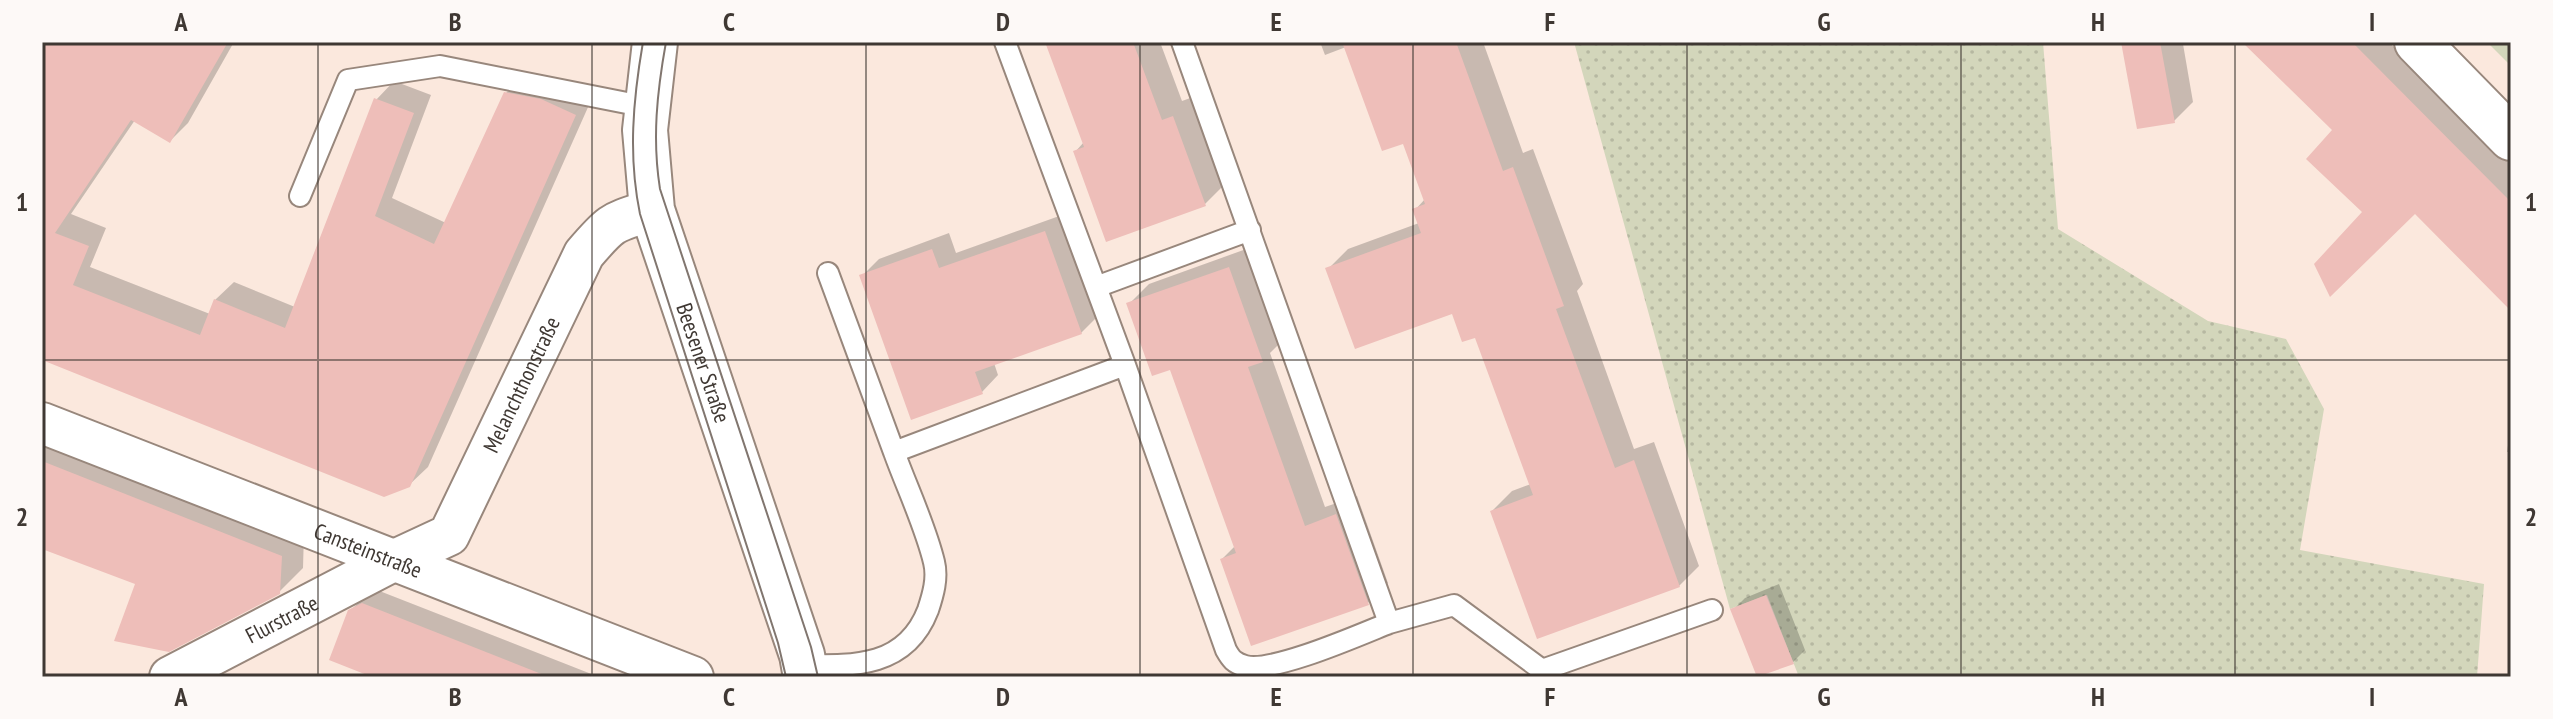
<svg xmlns="http://www.w3.org/2000/svg" width="2553" height="719" viewBox="0 0 2553 719" font-family="'PT Sans Narrow',sans-serif">
<style>
.grass{fill:#d3d6bb}
.park{fill:url(#park-dots)}
.shadow{fill:#0003}
.building{fill:#eebeb9}
.lines{fill:none;stroke-linecap:round;stroke-linejoin:round}
.lane-casing{stroke:#98877c;stroke-width:24}
.street-casing{stroke:#98877c;stroke-width:44}
.secondary-casing{stroke:#98877c;stroke-width:48}
.lane{stroke:#fff;stroke-width:20}
.street{stroke:#fff;stroke-width:40}
.secondary{stroke:#fff;stroke-width:44}
.tram{stroke:#81766f;stroke-width:2}
.grid{fill:none;stroke:#3f3833;stroke-width:2;stroke-opacity:0.55}
.labels{text-anchor:middle;dominant-baseline:central;stroke-width:7;stroke-linejoin:round;paint-order:stroke}
.street-label{font-size:22px;fill:#3f3833;stroke:#fdf9f7}
.neatline{fill:none;stroke:#3f3833;stroke-width:3}
.grid-label{font-size:26px;text-anchor:middle;font-weight:bold;fill:#3f3833}
</style>
<defs>
<pattern id="park-dots" width="8" height="8" patternUnits="userSpaceOnUse" patternTransform="scale(2)"><rect width="8" height="8" fill="#d3d6bb"/><path d="M2 2h.1M6 6h.1" fill="none" stroke="#b6b8a1" stroke-width="1.8" stroke-linecap="round"/></pattern>
</defs>
<rect width="100%" height="100%" fill="#fbe8dd"/>
<!-- grass -->
<path class="grass" d="M2487,42H2511V66Z"/>
<!-- park -->
<path class="park" d="M1574,42H2043L2058,229L2208,321L2286,339L2324,409L2300,550L2484,584L2477,677H1799L1767,595L1730,609Z"/>
<!-- shadow -->
<path class="shadow" d="M42,42H234L188,123L170,141L135,120L71,214L106,228L90,267L210,314L215,300L234,282L295,307L376,100L394,81L431,95L392,198L446,223L506,93L524,75L593,96L428,467L409,485L42,356Z
M1047,42H1160L1182,101L1193,97L1225,184L1205,204L1075,152L1084,142Z
M1320,42H1483L1523,153L1533,149L1583,284L1577,291L1634,449L1654,442L1699,566L1679,586L1492,511L1512,491L1531,484L1476,335L1453,312L1328,269L1348,249L1419,223L1415,210L1425,199L1404,141L1346,47L1325,55Z
M2123,42H2192L2183,44L2193,102L2174,121Z
M2245,42H2389L2511,165V309L2415,211L2364,212L2335,130Z
M1062,215L1098,316L1081,333L994,363L998,375L982,392L862,276L879,259L949,233L956,253Z
M1249,248L1282,341L1270,353L1325,507L1357,496L1388,583L1368,603L1222,559L1235,546L1171,367L1129,304L1149,284Z
M2511,425V452H2507Z
M42,429L304,533L303,568L279,592L138,583L42,547Z
M1779,584L1805,650L1792,663L1733,610L1745,598Z
M377,590L599,677H376L350,611L365,596Z"/>
<!-- building -->
<path class="building" d="M42,42H228L170,143L131,120L55,233L89,246L73,285L200,335L214,299L285,328L374,98L414,113L375,216L434,244L504,92L541,99L576,115L410,487L384,497L42,360Z
M1045,42H1133L1162,120L1173,116L1206,206L1106,242L1073,151L1084,147Z
M1342,42H1456L1503,171L1513,167L1564,306L1556,309L1615,468L1634,460L1680,587L1537,639L1490,511L1533,495L1475,338L1462,342L1452,314L1355,349L1325,268L1421,233L1412,209L1425,204L1403,144L1382,151Z
M2121,42H2160L2175,123L2137,129Z
M2242,42H2352L2511,202V311L2415,214L2330,297L2314,264L2362,212L2306,159L2332,130Z
M1045,231L1082,334L975,372L983,394L911,420L859,275L932,249L939,268Z
M1229,267L1263,362L1248,367L1305,526L1336,514L1369,605L1251,646L1220,559L1236,553L1170,370L1152,376L1126,303Z
M42,461L282,556L280,594L169,652L114,641L135,584L42,549Z
M1766,595L1794,664L1757,677L1730,609Z
M362,603L544,675L543,677H372L329,660L348,610Z"/>
<g class="lines">
<defs>
<path id="lane" d="M1005,42L1125,365
M1182,42L1389,623L1454,605L1542,670L1544,677
M300,196L348,80L440,66L647,107
M828,273L894,452
M1096,287L1250,230
M804,665C855,666 906,667 928,610C933,595 938,578 934,562C925,525 907,488 894,452L1125,365L1226,650C1231,659 1234,663 1245,666C1273,673 1359,635 1389,623
M1542,670L1712,610"/>
<g id="street">
<path id="s1" d="M42,423L693,677"/>
<path id="s2" d="M170,677L393,561L449,535L584,254C613,220 612,223 652,210"/>
</g>
<g id="secondary">
<path id="s3" d="M655,42L645,130L652,210L802,655L806,677"/>
<path d="M2417,42L2511,138"/>
</g>
</defs>
<!-- lane casing -->
<use href="#lane" class="lane-casing"/>
<!-- street casing -->
<use href="#street" class="street-casing"/>
<!-- secondary casing -->
<use href="#secondary" class="secondary-casing"/>
<!-- lane -->
<use href="#lane" class="lane"/>
<!-- street -->
<use href="#street" class="street"/>
<!-- secondary -->
<use href="#secondary" class="secondary"/>
<!-- tram -->
<path class="tram" d="M643,42C633,100 628,156 640,214L778,643L786,677
M666,42C657,92 652,139 660,189L811,647L818,677"/>
</g>
<!-- grid -->
<path class="grid" d="M318,42V677M592,42V677M866,42V677M1140,42V677M1413,42V677M1687,42V677M1961,42V677M2235,42V677M42,360H2511"/>
<g class="labels">
<!-- street labels -->
<g class="street-label">
<text stroke="none"><textPath href="#s3" startOffset="330">Beesener Straße</textPath></text>
<text stroke="none"><textPath href="#s2" startOffset="480">Melanchthonstraße</textPath></text>
<text stroke="none"><textPath href="#s1" startOffset="350">Cansteinstraße</textPath></text>
<text stroke="none"><textPath href="#s2" startOffset="126">Flurstraße</textPath></text>
</g>
</g>
<!-- border -->
<rect width="2553" height="719" fill="none" stroke="#fdf9f7" stroke-width="88"/>
<rect x="44" y="44" width="2465" height="631" class="neatline"/>
<g class="grid-label">
<text x="181" y="31">A</text>
<text x="455" y="31">B</text>
<text x="729" y="31">C</text>
<text x="1003" y="31">D</text>
<text x="1276" y="31">E</text>
<text x="1550" y="31">F</text>
<text x="1824" y="31">G</text>
<text x="2098" y="31">H</text>
<text x="2372" y="31">I</text>
<text x="22" y="211">1</text>
<text x="2531" y="211">1</text>
<text x="22" y="526">2</text>
<text x="2531" y="526">2</text>
<text x="181" y="706">A</text>
<text x="455" y="706">B</text>
<text x="729" y="706">C</text>
<text x="1003" y="706">D</text>
<text x="1276" y="706">E</text>
<text x="1550" y="706">F</text>
<text x="1824" y="706">G</text>
<text x="2098" y="706">H</text>
<text x="2372" y="706">I</text>
</g>
</svg>
